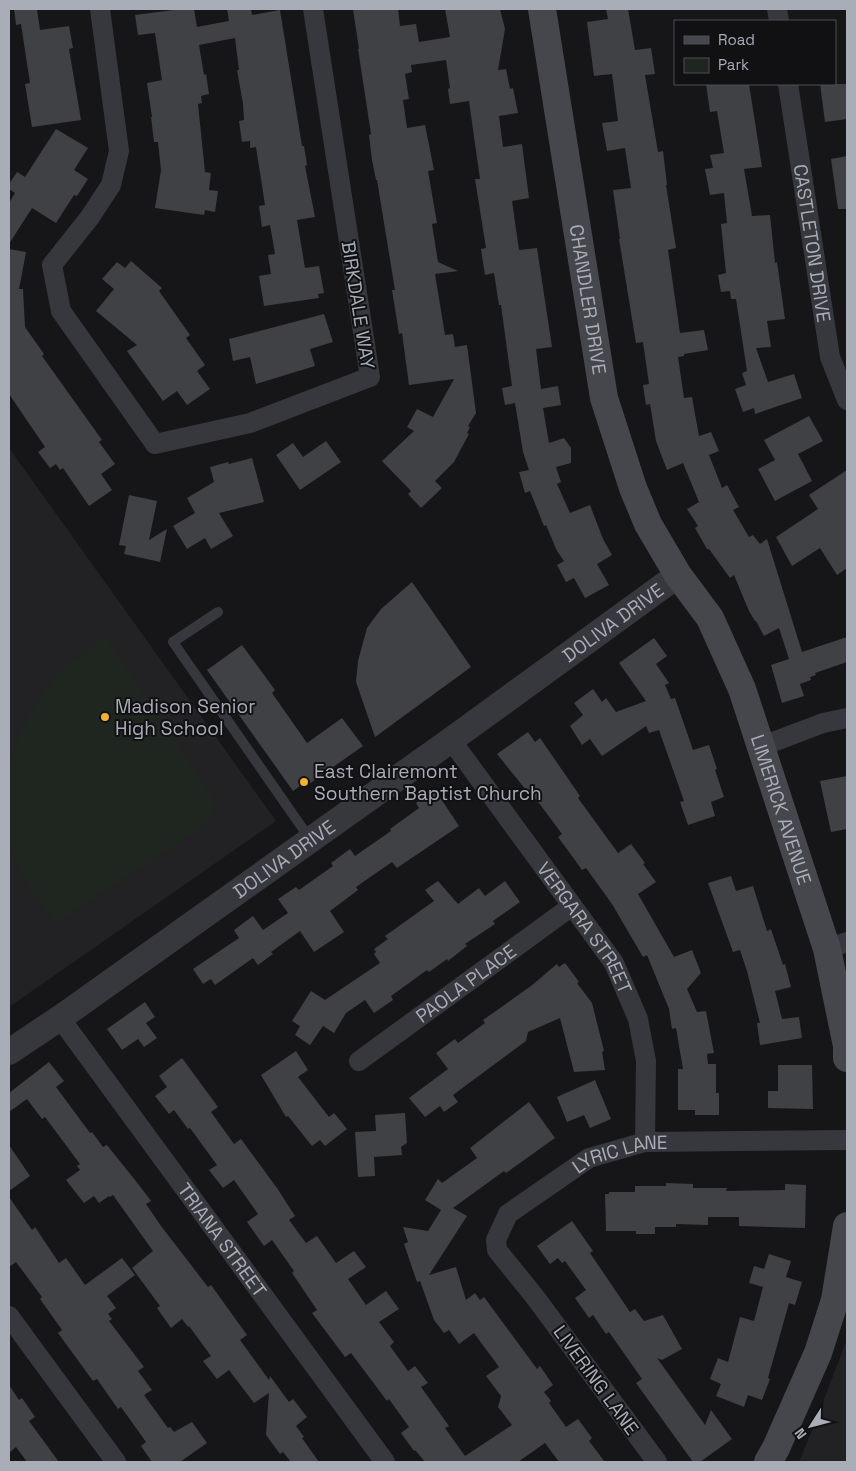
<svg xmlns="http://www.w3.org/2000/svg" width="856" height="1471" viewBox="0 0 856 1471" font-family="'Space Grotesk',sans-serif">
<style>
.built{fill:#222225}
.green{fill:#1e261f}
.building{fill:#404145}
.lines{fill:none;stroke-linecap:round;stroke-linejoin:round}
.service{stroke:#37383d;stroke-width:10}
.minor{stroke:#37383d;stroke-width:20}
.tertiary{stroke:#37383d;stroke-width:26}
.secondary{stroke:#45474d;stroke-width:28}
.poi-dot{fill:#f2b134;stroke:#111113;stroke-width:2}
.labels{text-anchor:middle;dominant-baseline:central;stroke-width:4;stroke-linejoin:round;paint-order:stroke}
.street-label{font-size:19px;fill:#a8adb8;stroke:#111113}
.poi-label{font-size:19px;fill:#a8adb8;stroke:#111113;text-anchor:start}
</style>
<rect width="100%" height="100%" fill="#161618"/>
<!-- built -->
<path class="built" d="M9,448L276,821L9,1007Z
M847,1339V1462H799L815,1423Z"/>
<!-- green -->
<path class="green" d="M105,636L216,802L209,823L56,923L29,889L14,858L9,836V770L16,743L35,703L60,672Z"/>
<!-- building -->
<path class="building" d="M14,9H37L40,30L69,26L73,48L69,49L81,120L32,127L25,84L30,83L21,24L16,25Z
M181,9H194L197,27L229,21L227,9H251L252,15L280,10L302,146H304L307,165L305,166L315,217L297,220L305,268L319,266L324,293L318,294L319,298L264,306L259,276L271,274L268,255L275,254L270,225L262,227L259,206L265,205L256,147L250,148V141L242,142L239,121L244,120L243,104L237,70H239L235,38L199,45L204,75L206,74L209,94L201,96L202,103L198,104L205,172L211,173L209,190L218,191L215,212L205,210L204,215L155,208L161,170L158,142H154L151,117H152L147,83L162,80L155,33L138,35L135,15Z
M353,9H398L400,26L416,24L419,42L450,37L445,9H500L505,29L498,70L506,69L510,89L513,88L518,113L499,116L503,147L522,144L529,198L512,201L519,250L537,248L552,347L536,349L541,389L558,386L561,405L543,408L549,443L564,438L571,448V463L556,467L561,482L557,484L570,513L590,505L603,539L612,555L597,564L609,585L585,598L574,578L566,582L557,565L564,561L557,551L546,525L544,526L530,491L525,493L519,472L529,470L523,452L515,403L505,405L502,388L512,386L501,305H499L494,273L485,275L481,249L486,248L475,179H480L469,101L450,104L448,89L450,88L446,60L411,65L412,72L405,74L409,99L403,100L407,128L425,125L434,170L428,171L437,223L432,224L438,262L458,271L435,274L445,335L453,334L455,347L467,345L476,413L468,426L470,427L467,433L469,434L454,462L435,481L442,488L421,508L408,494L411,491L382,461L414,431L407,427L417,409L433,417L454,379L409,385L402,333L399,334L392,290H395L377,180H376L372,160L369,135L371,134L358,49H359Z
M606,9H628L635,50L651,48L655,74L645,75L658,152L663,151L667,185H666L676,248L668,250L680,333L704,330L708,350L684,354V356L678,357L684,398L692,397L699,436L711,432L719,451L709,455L722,488L727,485L739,507L733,510L749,537L753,535L760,544L767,539L802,652L847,637V662L815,673L816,675L810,677L811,680L800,684L804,696L782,703L771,665L789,659L779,628L764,636L756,621H755L749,611L734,575L730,578L709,549H707L695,528L698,526L687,509L699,502L683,463L667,470L656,441L650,404L646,405L643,385L649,384L643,342L636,343L619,239H620L613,190L631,188L625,148L607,151L602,123L618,121L612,74L594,76L587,22L608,19Z
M706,84H749L762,167L744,169L752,216L770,215L775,263L777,262L785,319L767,321L771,347L756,348L768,382L794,374L802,398L755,414L754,408L743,412L735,389L746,385L742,373L747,371L736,299H731L730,291L721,292L718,275L726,273L721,224L727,223L724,193L710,195L705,169L713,168L710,155L724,153L717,111L710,112Z
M820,84H847V119L825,122Z
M56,129L88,148L74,170L88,179L77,196L74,195L56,223L32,208L9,244V203L15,193L9,189V184L17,172L25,177Z
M847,156V209H838L831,159Z
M9,249L26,252L19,289H23L25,327L44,354L42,356L102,440L99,442L115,464L101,474L112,490L89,506L63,468L60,470L56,464L50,468L38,452L45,447L9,394Z
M131,261L162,288L159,291L190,335L186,338L205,365L197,371L210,389L187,405L177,391L163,401L127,351L137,345L96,311L114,289L102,279L117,262L125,268Z
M324,314L333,342L310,349L315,366L256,384L250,357L233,361L229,339Z
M809,416L823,441L798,454L812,481L775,501L758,469L775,460L764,440Z
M326,441L341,462L300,490L276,455L293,443L303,457Z
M252,458L264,502L219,513L233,536L211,549L205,538L187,549L173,526L195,513L187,498L214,482L210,467L228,462L229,464Z
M847,470V568L837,575L820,548L792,566L776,537L818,509L809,495Z
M129,495L157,501L149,540L167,529L160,562L124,554L126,546L119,545Z
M412,582L471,667L375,737L356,682L358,661L367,628L381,609Z
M654,638L667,656L656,664L669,683L665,685L671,699L675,698L693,750L709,745L717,769L715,770L724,797L711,802L715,816L688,825L680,802L684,801L659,730L649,733L646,726L602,756L590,739L582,745L570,726L583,715L574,703L593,689L602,702L606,698L616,712L646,701L619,663Z
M242,645L275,690L272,693L307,743L342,718L363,746L309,784L307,781L293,791L207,670Z
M528,732L535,742L540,738L580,796L578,798L618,853L631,844L645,863L643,864L656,882L638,894L674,957L692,950L701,973L687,989L697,1012L706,1011L714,1053L707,1054L708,1064H716V1093H719V1115H695V1110H678V1069H683L676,1028L672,1029L669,1009L647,955L643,957L612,904L586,868L582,870L572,856L558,837L562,834L536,799L534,800L497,754Z
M847,776V829L831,832L820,781Z
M435,790L459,826L397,868L392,862L356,887L358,890L330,911L344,932L314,952L300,931L271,952L273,954L258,965L253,958L215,985L211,979L203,984L193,969L239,938L234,930L253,916L263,930L288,913L278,899L296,887L299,890L333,866L331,863L350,849L355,856L391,831L390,829L419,808L416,803Z
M731,876L736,891L753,886L767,931L771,929L783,965L785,964L791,987L775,991L782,1019L799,1017L802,1038L760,1045L757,1023H760L747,971L740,950L733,952L708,883Z
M438,881L458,904L479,888L485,896L505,881L520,902L493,921L495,924L465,944L467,946L448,961L447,959L429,972L427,970L391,996L393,1000L374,1013L365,1000L346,1013L334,1033L323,1026L310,1045L295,1035L300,1026L292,1021L311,991L325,1000L380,963L374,954L376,952L374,949L388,939L385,936L434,901L425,890Z
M565,963L574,975L579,982L577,983L592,1003L604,1051L602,1052L605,1070L574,1072L560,1018L528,1032L526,1041L453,1095L458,1102L444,1112L440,1106L425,1117L409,1098L448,1069L436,1053L455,1039L458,1043L485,1023L483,1020L531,986L557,964L559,967Z
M145,1002L155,1017L146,1023L157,1038L144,1047L138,1039L122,1050L107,1029Z
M296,1051L308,1070L298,1077L329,1117L334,1113L347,1129L325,1146L320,1140L312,1146L288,1116L286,1117L261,1075Z
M182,1058L218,1107L211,1112L234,1144L241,1139L277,1188L295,1216L289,1220L306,1243L317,1236L336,1263L354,1251L366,1267L348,1279L366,1305L386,1291L399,1309L379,1322L394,1342L390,1346L408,1371L415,1366L428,1383L421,1387L449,1426L445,1428L465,1456L512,1425L498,1407L501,1396L486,1376L499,1367L474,1333L459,1344L449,1330L444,1333L434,1320L420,1281L417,1282L404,1244L408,1242L403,1227L428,1231L441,1210L425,1200L438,1179L442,1183L477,1158L470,1148L529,1102L555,1138L506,1173L504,1171L453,1208L467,1216L429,1275L456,1267L466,1300L475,1293L480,1300L484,1297L537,1369L540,1366L553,1385L544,1392L551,1401L549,1403L566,1427L578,1419L592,1438L589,1441L605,1462H559L545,1443L518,1462H425L415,1450L414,1451L401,1433L409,1427L389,1399L387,1401L351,1353L345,1357L312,1313L317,1310L292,1273L294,1271L272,1240L264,1246L247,1222L258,1214L234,1180L223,1188L209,1170L217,1165L190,1128L188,1129L174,1110L169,1114L155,1096L167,1087L159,1076Z
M49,1062L64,1081L56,1087L90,1133L92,1132L103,1147L107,1145L139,1185L151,1201L146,1204L161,1226L208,1287L211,1285L247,1335L240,1340L269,1380L270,1376L289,1402L293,1399L307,1417L296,1426L304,1437L302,1438L319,1462H291L283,1452L280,1454L266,1435L269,1393L254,1403L229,1370L217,1379L203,1361L211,1356L189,1326L188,1327L182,1319L171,1328L157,1308L160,1306L132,1268L153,1251L113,1195L110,1197L109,1196L99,1203L94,1196L84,1203L66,1180L80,1170L77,1166L80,1164L45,1117L42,1119L27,1099L9,1112V1093Z
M778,1065H812L813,1109L768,1108V1091H778Z
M595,1080L611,1119L590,1128L584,1115L567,1122L557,1097Z
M405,1113L407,1143L401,1147L402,1155L374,1157L375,1176L358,1177L355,1132L376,1131L375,1115Z
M9,1145L30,1176L9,1191Z
M666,1183L693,1184V1188H727L726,1191L785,1190V1184L806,1185L805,1228L739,1226V1217H708V1225L676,1224V1227H655V1234H636V1231H606L605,1194H609V1192H635V1186H666Z
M9,1197L32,1230L35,1227L59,1263L66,1258L85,1285L122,1258L135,1275L107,1296L116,1308L108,1314L112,1319L109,1321L144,1367L138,1371L152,1390L144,1395L168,1428L170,1427L174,1432L192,1422L207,1443L180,1462H152L141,1446L146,1442L121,1407L118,1409L97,1379L93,1381L58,1333L62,1330L40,1299L42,1297L16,1262L9,1267Z
M572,1221L593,1251L590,1253L630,1312L635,1309L644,1321L663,1315L682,1349L662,1360L657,1358L705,1425L711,1410L732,1439L700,1462H693L636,1383L642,1379L609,1332L606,1334L593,1315L589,1318L575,1298L586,1290L565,1261L562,1263L558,1258L550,1264L537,1246Z
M769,1254L791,1261L786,1277L802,1282L795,1305L789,1303L768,1378L770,1379L762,1400L748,1395L744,1407L716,1396L721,1384L710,1379L718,1358L728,1362L740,1317L754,1321L763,1287L749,1283L754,1266L764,1269Z
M9,1385L19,1400L22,1398L35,1417L29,1421L59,1462H27L16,1447L9,1453Z"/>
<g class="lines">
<!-- service -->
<path class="service" d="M218,612L173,642L310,839"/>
<!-- minor -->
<g class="minor">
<path d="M100,9L119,151L111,185L90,217L52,265L61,311L155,444L250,423L370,377L313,9"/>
<path d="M777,9L779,21"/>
<path id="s1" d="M788,84L830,357L847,400"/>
<path id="s2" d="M451,740L614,963L638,1019L646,1061L645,1142"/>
<path d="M760,747L823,723L847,718"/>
<path d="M827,949L847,942"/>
<path id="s3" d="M60,1018L385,1462"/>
<path id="s4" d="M359,1061L572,906"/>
<path d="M9,1316L116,1462"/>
<path id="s5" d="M657,1462L535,1297L497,1250L496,1240L508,1214L589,1158L645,1142L847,1140"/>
</g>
<!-- tertiary -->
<path class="tertiary" id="s6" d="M9,1052L60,1018L451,740L678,575"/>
<!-- secondary -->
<g class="secondary">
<path id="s7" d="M542,9L604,398L633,488L648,524L678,575L710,618L742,689L827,949L847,1046V1058"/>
<path d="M768,1462L776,1448L818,1353L835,1300L847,1226"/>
</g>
</g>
<!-- markers -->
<g class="poi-dot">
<circle cx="105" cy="717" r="5"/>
<circle cx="304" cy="782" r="5"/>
</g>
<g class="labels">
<!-- street labels -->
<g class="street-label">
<text stroke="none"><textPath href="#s1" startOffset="161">CASTLETON DRIVE</textPath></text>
<text stroke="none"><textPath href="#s7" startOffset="294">CHANDLER DRIVE</textPath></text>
<text transform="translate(358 305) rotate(81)">BIRKDALE WAY</text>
<text stroke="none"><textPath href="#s6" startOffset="741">DOLIVA DRIVE</textPath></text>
<text stroke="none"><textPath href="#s7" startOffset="845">LIMERICK AVENUE</textPath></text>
<text stroke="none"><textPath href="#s6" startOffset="336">DOLIVA DRIVE</textPath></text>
<text stroke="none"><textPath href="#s2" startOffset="231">VERGARA STREET</textPath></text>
<text stroke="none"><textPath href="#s4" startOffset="132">PAOLA PLACE</textPath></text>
<text stroke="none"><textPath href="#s5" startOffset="434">LYRIC LANE</textPath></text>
<text stroke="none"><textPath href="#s3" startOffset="275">TRIANA STREET</textPath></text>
<text transform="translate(596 1380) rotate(54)">LIVERING LANE</text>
</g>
<!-- poi labels -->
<g class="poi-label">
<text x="115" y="706">Madison Senior<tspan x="115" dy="22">High School</tspan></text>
<text x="314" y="771">East Clairemont<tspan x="314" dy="22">Southern Baptist Church</tspan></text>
</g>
</g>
<!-- border -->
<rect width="856" height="1471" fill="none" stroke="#a8adb8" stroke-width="20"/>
<!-- legend -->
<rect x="674" y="20" width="162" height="65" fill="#111113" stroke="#4d4f55"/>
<rect x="684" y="36" width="25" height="8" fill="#45474d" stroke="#4d4f55"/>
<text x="718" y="45" font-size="15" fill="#a8adb8">Road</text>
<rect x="684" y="58" width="25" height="15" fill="#1e261f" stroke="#4d4f55"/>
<text x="718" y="70" font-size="15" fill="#a8adb8">Park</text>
<!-- north arrow -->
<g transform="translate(811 1426) rotate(234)" stroke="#111113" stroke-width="4" paint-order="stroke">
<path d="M0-4L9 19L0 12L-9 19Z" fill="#a8adb8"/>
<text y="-8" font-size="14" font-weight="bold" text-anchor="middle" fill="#a8adb8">N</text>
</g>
</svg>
